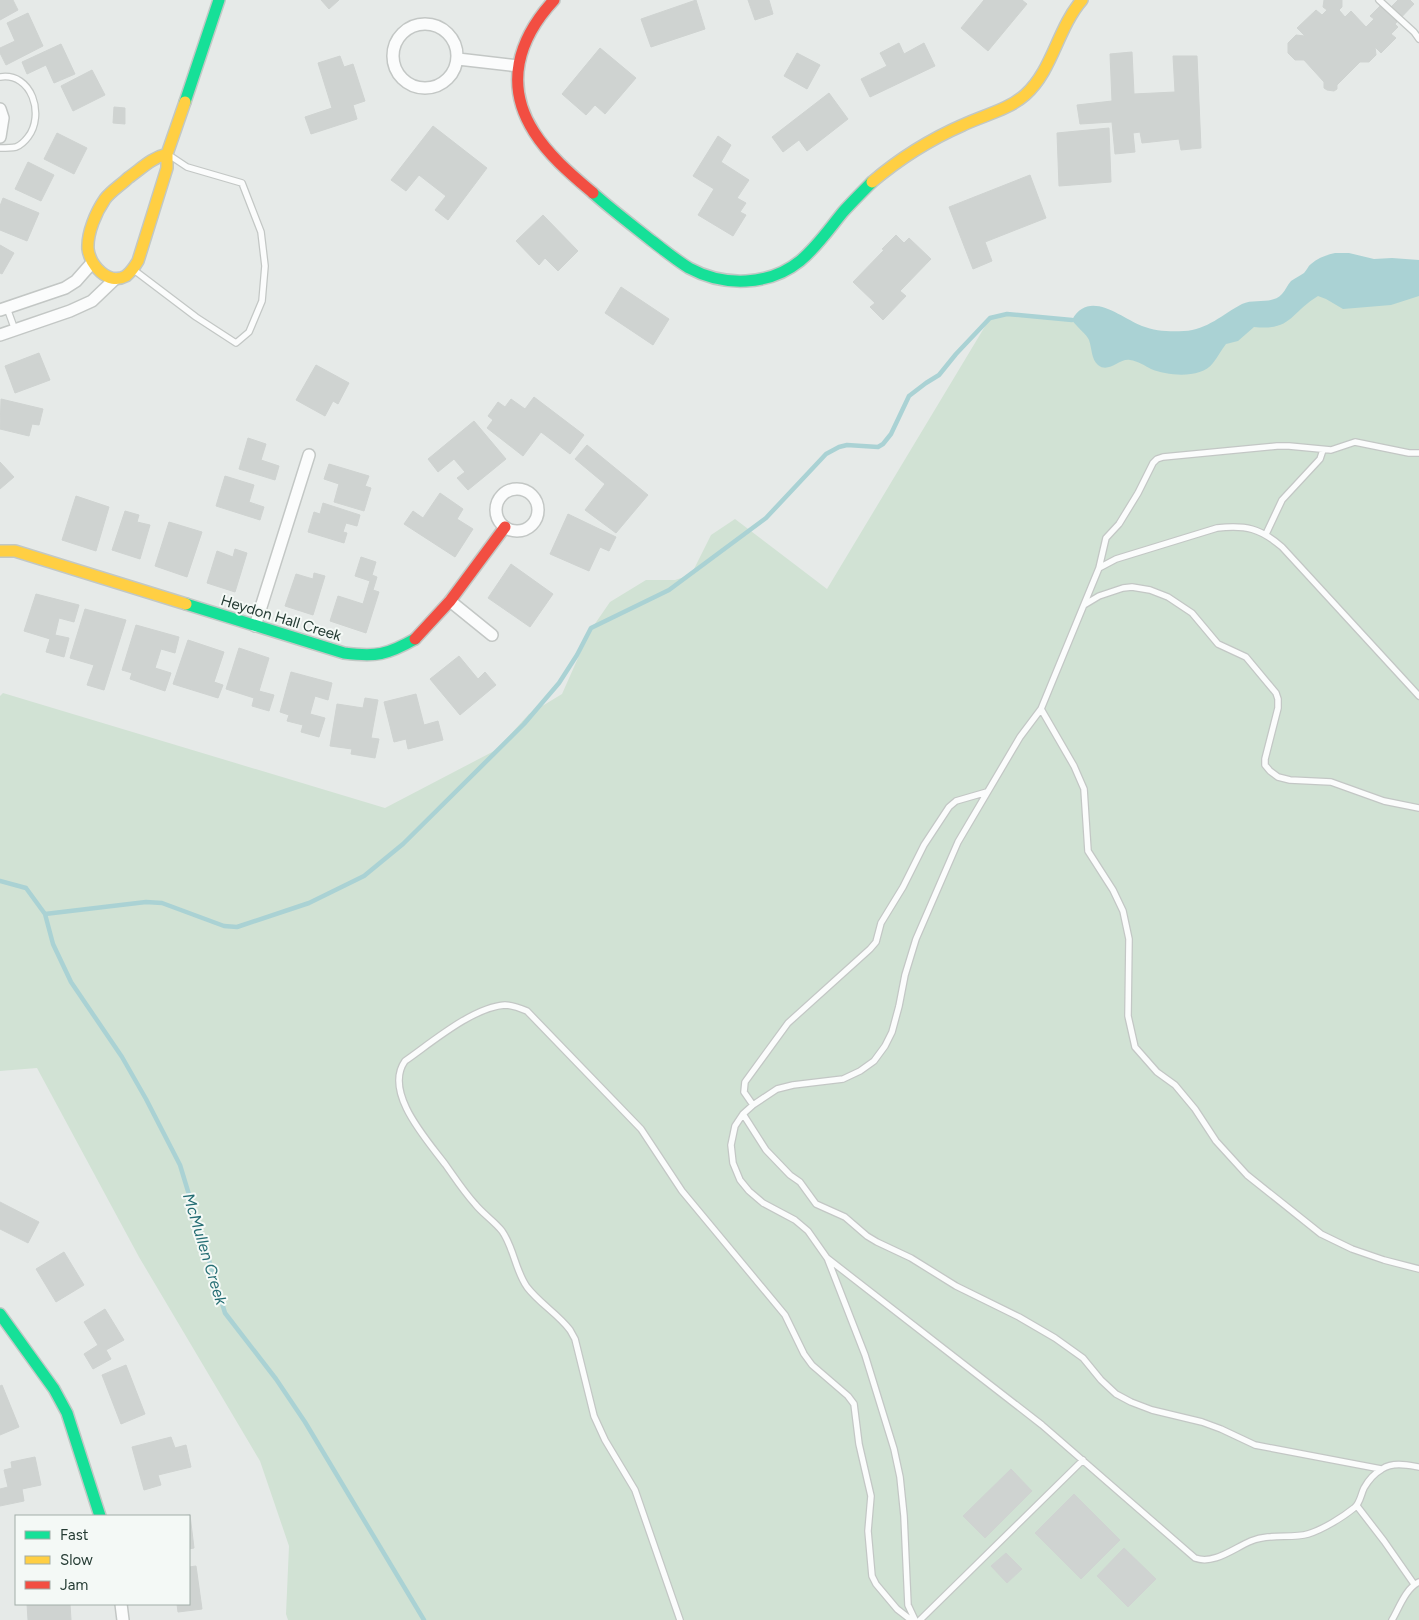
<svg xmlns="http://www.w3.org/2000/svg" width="1419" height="1620" viewBox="0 0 1419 1620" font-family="Figtree,sans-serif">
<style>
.green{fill:#d1e2d4}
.water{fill:#aad2d4}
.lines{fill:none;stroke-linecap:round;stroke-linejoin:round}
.stream{stroke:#aad2d4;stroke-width:4.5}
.building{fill:#cfd3d1;stroke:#cfd3d1}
.lane-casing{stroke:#c3c7c5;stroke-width:8}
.street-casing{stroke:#c3c7c5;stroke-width:14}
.fast-casing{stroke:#c2c8c5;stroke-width:14}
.slow-casing{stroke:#c2c8c5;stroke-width:14}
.jam-casing{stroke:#c2c8c5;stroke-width:14}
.lane{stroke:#fbfcfc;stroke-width:5.5}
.street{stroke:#fbfcfc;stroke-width:11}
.fast{stroke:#16e098;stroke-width:11}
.slow{stroke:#ffcf43;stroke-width:11}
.jam{stroke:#f24e42;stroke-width:11}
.labels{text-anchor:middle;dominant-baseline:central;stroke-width:4;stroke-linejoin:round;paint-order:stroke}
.street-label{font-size:15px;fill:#253c34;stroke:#f4f9f6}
.water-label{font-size:16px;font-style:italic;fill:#246d73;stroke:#f4f9f6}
</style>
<rect width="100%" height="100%" fill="#e6eae8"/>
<!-- green -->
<path class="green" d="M1419,269V1620H288L286,1614L289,1546L260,1461L139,1257L37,1068L0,1071V696L3,693L385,808L496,750L529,714L562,694L590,631L610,602L646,580H675L691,575L711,535L735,519L827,589L990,318L1012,315L1072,320L1094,311L1171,347L1239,314Z"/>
<!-- water -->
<path class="water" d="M1335,253H1349L1374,259L1392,258L1419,260V296L1391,305L1343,309L1326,299L1318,296C1290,313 1292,331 1254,327L1238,341L1226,344C1221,350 1218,357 1213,363C1201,379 1168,376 1151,369C1145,366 1138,361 1130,360C1119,358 1109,374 1098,365C1091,359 1092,348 1089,340C1087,335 1076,326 1072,320C1089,289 1120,317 1142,326C1155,331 1170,332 1184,331C1207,330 1223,314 1242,304C1255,298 1272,305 1282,294C1286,290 1287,285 1291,281C1295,278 1300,276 1304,273C1307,270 1308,266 1311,264C1318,258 1326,255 1335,253Z"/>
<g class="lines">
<!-- stream -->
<path class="stream" d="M0,881L26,888L45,914L53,944L71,982L122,1057L146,1099L180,1165L225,1313L276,1379L305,1422L424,1620
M45,914L146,902L162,903L224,926L237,927L309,903L364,876L403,844L524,724L559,683L577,655L591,628L669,590L766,518L826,454L839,447L847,445L878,447L883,444L891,434L909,396L926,383L939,375L956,354L990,318L1007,314L1072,320"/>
</g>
<!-- building -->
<path class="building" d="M0,0H13L18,10L0,20Z
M321,0H339L329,9Z
M696,0L705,29L651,47L641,19Z
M748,0H769L773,14L755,20Z
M984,0H1022L1027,4L988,51L961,28Z
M1324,0H1342V7L1339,10L1345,17L1351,11L1366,27L1374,19L1370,16L1381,5L1387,11L1398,0H1410L1414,4L1395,24L1398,27L1391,34L1396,38L1381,53L1375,47L1376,55L1369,62H1360L1337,85V89L1334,91L1327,90L1324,88V82L1304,60H1295L1288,53V43L1296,35L1305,36L1297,28L1316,10L1322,15L1327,10L1323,7Z
M28,13L43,46L6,65L0,53V48L15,41L7,23Z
M899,43L904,54L924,43L935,66L870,97L861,79L887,66L880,53Z
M61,44L75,74L54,83L46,65L27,74L22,62Z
M600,48L636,78L605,114L595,105L586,115L562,94Z
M1132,52L1134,94L1175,92L1173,56H1197L1201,148L1181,150L1179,139L1142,143L1140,132L1133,133L1135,152L1115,154L1112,122L1080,124L1077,105L1112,101L1110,54Z
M797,53L820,65L807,89L784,76Z
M340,56L344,67L353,64L365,101L353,105L357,119L311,134L305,117L332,108L318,63Z
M92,70L105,95L73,111L61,86Z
M829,93L848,119L807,151L799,140L783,152L772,137Z
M114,107L125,108V124L113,123Z
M433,126L487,168L448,220L435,210L446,196L419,175L406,191L391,180Z
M1109,128L1111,182L1059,186L1057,133Z
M57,133L87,148L74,174L44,159Z
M718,136L731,145L721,162L749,180L737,198L746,203L740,212L746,215L733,236L698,215L714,189L693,176Z
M28,162L54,175L41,201L15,189Z
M1030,175L1046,218L985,242L992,261L973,269L949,207Z
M3,198L39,213L27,241L0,230V206Z
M543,215L578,251L558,271L545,258L539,265L516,241Z
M896,235L904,243L909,238L931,259L900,291L906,296L883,320L870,307L875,303L853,282L884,250L882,249Z
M0,245L14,253L2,274L0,273Z
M621,287L669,319L653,345L605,313Z
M39,353L50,380L15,393L5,366Z
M316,365L349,383L338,404L333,401L325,416L296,400Z
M534,397L584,435L570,454L541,432L523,456L487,428L493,420L488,416L498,402L505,407L511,399L525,409Z
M1,399L43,409L39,425L32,424L29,436L0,429Z
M474,421L506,459L468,490L457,478L465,472L454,459L438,472L428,459Z
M248,438L266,444L261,460L279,466L275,480L239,469Z
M587,445L648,495L616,533L585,510L605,484L575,459Z
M0,462L14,477L0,489Z
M329,464L369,476L365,486L371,488L364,511L334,502L339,484L324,479Z
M225,476L254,485L249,502L264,507L260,520L216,506Z
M440,493L463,509L457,519L473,529L455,557L404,524L413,511L423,518Z
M76,496L109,507L96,551L62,540Z
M323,503L360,515L357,526L346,523L343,532L347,533L344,543L308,532L314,512L320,514Z
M125,511L139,515L137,522L150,525L140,559L112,550Z
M568,514L616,537L609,551L600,547L589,571L550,554Z
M169,522L202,532L187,577L155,566Z
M235,549L247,553L235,592L207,583L217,551L233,557Z
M361,557L376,562L372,575L377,577L373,590L379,592L366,633L330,621L338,596L363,604L370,581L355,576Z
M511,564L553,594L530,627L488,598Z
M314,573L325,576L313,615L285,606L296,574L313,579Z
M36,594L79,605L74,622L59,618L55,635L69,638L64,657L46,652L50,639L24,631Z
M85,609L126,620L104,690L87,685L94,665L70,658Z
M136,625L179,637L175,653L161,649L155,668L171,673L165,691L130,679L132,673L122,670Z
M188,640L224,652L214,682L223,685L218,698L173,684Z
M239,648L269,658L259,691L274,695L269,711L252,706L254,698L226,689Z
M459,656L478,679L485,672L496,685L460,715L430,679Z
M291,672L332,683L328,700L315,696L310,714L325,718L319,737L301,732L303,725L287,721L289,715L280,712Z
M416,694L424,725L438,721L443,740L408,749L406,739L394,742L384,702Z
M365,698L378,700L371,738L379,739L375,758L351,754L352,749L330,746L337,704L363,708Z
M0,1202L39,1222L28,1243L0,1229Z
M64,1252L84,1285L56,1302L36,1269Z
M105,1309L124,1340L106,1350L111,1359L93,1369L84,1354L98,1345L84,1322Z
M126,1365L145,1414L121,1424L102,1375Z
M2,1385L19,1427L0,1435V1386Z
M171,1437L175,1448L186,1445L191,1467L158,1475L161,1485L144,1490L132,1447Z
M35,1457L41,1485L22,1489L24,1501L0,1506V1489L8,1487L4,1470L12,1468L11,1462Z
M1011,1469L1032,1491L985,1538L963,1516Z
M1074,1494L1120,1540L1081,1579L1035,1533Z
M190,1515L194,1548L189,1549V1516H180Z
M1124,1548L1156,1579L1128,1607L1097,1576Z
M1006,1553L1022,1569L1007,1583L991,1566Z
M196,1566L202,1609L178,1612L177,1604H189V1567Z
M27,1604H70L71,1620H28Z"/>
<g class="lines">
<defs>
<path id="lane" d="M1379,0L1414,32L1419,39
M0,77C32,72 45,115 28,137C25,141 21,145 16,147C11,148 5,148 0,148
M134,270L196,317L236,343L249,332L262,301L265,266L261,232L242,183L187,167L169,155
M7,308L15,330
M1266,534L1282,500L1320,459L1323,450
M1099,568L1106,538L1119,524L1138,493L1153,463L1157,459L1163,457L1277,446H1289L1331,450L1355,442L1409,453H1419
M1084,605L1099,596L1123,588L1132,587L1150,590L1168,597L1192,613L1218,644L1246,657L1276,693L1278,699V708L1265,759V765L1270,771L1278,777L1290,780L1331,782L1384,801L1419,808
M1419,696L1282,547C1260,528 1246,525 1217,528L1116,559L1099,568L1041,709L1020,737L958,842L916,939L905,975L899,1006L892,1032L885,1046L874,1061L860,1071L843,1079L793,1085L777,1089L753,1105L743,1114L735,1126L731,1145L733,1163L740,1180L749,1191L763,1203L795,1220L808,1231L827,1258L1042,1425L1195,1558C1214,1565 1234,1548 1251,1541C1271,1533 1291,1539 1308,1534C1322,1530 1343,1517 1354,1508C1360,1504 1361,1494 1364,1488C1368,1481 1375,1473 1382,1469C1393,1462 1407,1465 1419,1467
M1041,709L1074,766L1084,789L1088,851L1113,890L1123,911L1129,939L1128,1016L1135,1047L1157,1072L1175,1085L1195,1109L1216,1141L1247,1175L1321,1234L1352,1249L1384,1260L1419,1269
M753,1105L744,1092L745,1082L788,1023L870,949L876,942L881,923L903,887L924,845L949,807L956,801L987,792
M743,1114L766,1150L790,1175L800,1182L816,1204L845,1217L867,1236L877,1242L911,1258L956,1286L1019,1317L1055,1338L1083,1358L1101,1380L1116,1394L1131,1402L1152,1410L1202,1422L1221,1429L1255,1445L1381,1469
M828,1260L865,1355L894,1449L900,1477L904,1516L908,1605L915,1620
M1357,1506L1384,1541L1414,1584
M680,1620L635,1490L605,1440L594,1416L575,1339L570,1330C558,1314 539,1303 527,1287C515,1270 514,1248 502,1231C494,1221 483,1214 475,1204C464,1192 455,1178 445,1164C427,1140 383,1092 405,1061C431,1043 473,1007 505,1005C513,1005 520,1008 527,1011L641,1129L682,1191L785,1315L804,1354L812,1365L848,1396L854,1404L859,1444L871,1496L868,1531L872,1576L876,1584L897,1609L911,1620
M920,1620L1083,1460
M1392,1620C1399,1608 1406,1588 1419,1582"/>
<path id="street" d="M393 56a32 32 0 1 1 64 0a32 32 0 1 1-64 0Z
M458,59L518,66
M0,109L3,118L0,137
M0,310L65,288L76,281L91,264
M0,335L70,311L92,301L115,279
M496 510a21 21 0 1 1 42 0a21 21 0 1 1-42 0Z
M450,601L492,635
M255,626L309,455
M121,1604L123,1620"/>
<path id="fast" d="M185,102L219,0
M593,193C612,210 632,225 652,241C664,250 676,260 689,268C724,287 769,286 800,261C817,247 829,229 843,212C852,202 862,192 872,182
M186,604L344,653C376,657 387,655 415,639
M0,1314L54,1389L67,1413L100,1516"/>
<path id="slow" d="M167,154C151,158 141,169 128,178C121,185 111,191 105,199C96,212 87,233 88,249C90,265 108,286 126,276C131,272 135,266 138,261L167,168V154L185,102
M872,182C899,159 931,139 963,125C984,115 1008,110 1025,95C1053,70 1057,29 1082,0
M0,551H15L186,604"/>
<path id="jam" d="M554,0C518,39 504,85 534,132C549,156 572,175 593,193
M415,639L450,601L505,527"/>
</defs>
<!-- lane casing -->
<use href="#lane" class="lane-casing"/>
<!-- street casing -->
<use href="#street" class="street-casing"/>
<!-- fast casing -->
<use href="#fast" class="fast-casing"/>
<!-- slow casing -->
<use href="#slow" class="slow-casing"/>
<!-- jam casing -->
<use href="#jam" class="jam-casing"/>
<!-- lane -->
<use href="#lane" class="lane"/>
<!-- street -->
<use href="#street" class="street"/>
<!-- fast -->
<use href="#fast" class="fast"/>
<!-- slow -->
<use href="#slow" class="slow"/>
<!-- jam -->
<use href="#jam" class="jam"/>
</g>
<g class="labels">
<!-- street labels -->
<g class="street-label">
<text transform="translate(281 618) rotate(17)">Heydon Hall Creek</text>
</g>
<!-- water labels -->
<g class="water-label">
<text transform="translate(205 1249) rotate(73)">McMullen Creek</text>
</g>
</g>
<!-- legend -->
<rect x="15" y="1515" width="175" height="90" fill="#f4f9f6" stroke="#a1ada8"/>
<rect x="25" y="1531" width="25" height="8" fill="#16e098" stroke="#a1ada8"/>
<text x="60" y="1540" font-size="15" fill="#253c34">Fast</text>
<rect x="25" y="1556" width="25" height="8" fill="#ffcf43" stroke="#a1ada8"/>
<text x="60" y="1565" font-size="15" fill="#253c34">Slow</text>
<rect x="25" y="1581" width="25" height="8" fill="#f24e42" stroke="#a1ada8"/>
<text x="60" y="1590" font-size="15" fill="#253c34">Jam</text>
</svg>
